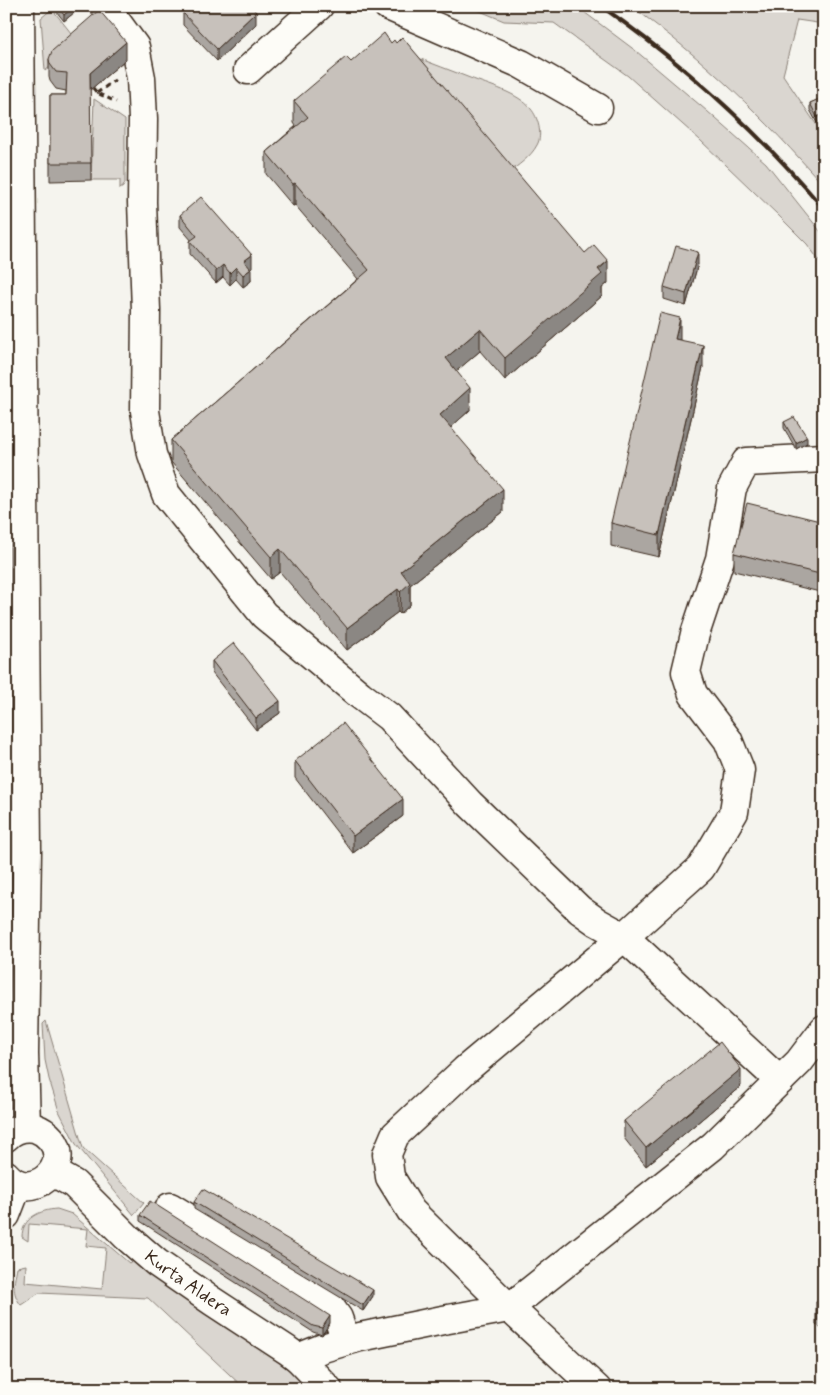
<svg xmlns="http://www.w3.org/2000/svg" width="830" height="1395" viewBox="0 0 830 1395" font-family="Mynerve,sans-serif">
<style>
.green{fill:#dad6d0;stroke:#8a8077}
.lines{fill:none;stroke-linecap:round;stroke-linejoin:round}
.minor-casing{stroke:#3b2a1e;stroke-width:31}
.path{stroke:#3b2a1e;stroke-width:3;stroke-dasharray:5 4;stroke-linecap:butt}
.minor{stroke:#fdfcf7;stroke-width:28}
.rail{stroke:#3b2a1e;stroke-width:4}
.wall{fill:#aba6a1;stroke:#3b2a1e}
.shaded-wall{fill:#8b8783;stroke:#3b2a1e}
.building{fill:#c7c1bb;stroke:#3b2a1e}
.labels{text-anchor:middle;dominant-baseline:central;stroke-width:5;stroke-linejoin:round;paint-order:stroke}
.street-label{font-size:18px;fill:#3b2a1e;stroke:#fdfcf7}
</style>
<rect width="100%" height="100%" fill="#f5f4ee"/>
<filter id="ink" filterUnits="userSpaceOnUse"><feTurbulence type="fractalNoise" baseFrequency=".02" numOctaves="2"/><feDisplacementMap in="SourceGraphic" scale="10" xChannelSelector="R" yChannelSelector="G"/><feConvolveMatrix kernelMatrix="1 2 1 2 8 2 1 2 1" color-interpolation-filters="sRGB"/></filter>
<g filter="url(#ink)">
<!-- green -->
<path class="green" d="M468,6H576L636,51L707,111L766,163L824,236V267L807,244L778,215L700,140L628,76L554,23L504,21Z
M631,6H824V24L797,20L783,75L824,136V186C765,118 704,59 631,6Z
M52,9L79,43L45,71L41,18Z
M413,56C432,63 451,71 470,78C488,85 519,93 531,109C538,117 543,135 537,145C531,157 517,166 507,174Z
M94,99L125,120V183L123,187L120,189V180H91Z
M6,857L13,858L6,1007Z
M46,1021L83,1148L144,1203L134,1215L76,1144L59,1111L49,1079L45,1060L43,1024Z
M57,1209L72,1214L129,1263L133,1260C168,1286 204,1312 241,1336C265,1353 291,1368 313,1389H245L148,1298L39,1293L21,1305C11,1292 14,1283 17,1267L26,1265L25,1282L102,1289L106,1248L86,1246L88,1229L29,1224L28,1241L22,1237C22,1218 40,1210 57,1209Z"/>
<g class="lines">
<defs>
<g id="minor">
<path d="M20,6L27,850L24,1054L26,1127"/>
<path d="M105,6L135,47L141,78L143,119L142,202L146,310L145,411L152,454L166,494L264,615L360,695L389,717L470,804L580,910L597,922L624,937L701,868L734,812L740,770L728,740L693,694L686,672L695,634L720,559L732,488L746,462L824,458"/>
<path d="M388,6L521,64L598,108"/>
<path d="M248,70L319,6"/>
<path d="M6,1137C14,1129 24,1126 35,1128C41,1130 46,1133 51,1139C74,1166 31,1204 6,1175"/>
<path id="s1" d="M53,1172L74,1184L127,1237L157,1263L212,1301L287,1350L298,1358L328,1389"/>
<path d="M170,1207L328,1304L338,1318L346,1341"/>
<path d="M6,1215L18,1184"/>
<path d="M298,1358L323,1348L360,1337L443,1320L509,1308L713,1146L799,1062L824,1029"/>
<path d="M597,1389L502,1301L411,1211L390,1177L387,1154L395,1135L465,1070L624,937L780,1081"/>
</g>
</defs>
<!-- minor casing -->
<use href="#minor" class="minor-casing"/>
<!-- path -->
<path class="path" d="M93,88L97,93L116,102
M97,93L115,80"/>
<!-- minor -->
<use href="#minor" class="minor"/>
<!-- rail -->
<path class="rail" d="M601,6C684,64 759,132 824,209"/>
</g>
<!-- wall -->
<path class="wall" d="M52,6H81V7L64,21Z
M183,13L256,24L217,61L183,25Z
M391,43L608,283L602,288V296L505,380L480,351L456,371L470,410L451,427L503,512L410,585V605L400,614L398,612L347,650L280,572L271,579L171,462V440L358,279L295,205L293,206L266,174V152L296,126L294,123V101L351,62Z
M49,59H126L90,90L91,180L50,181V95H66V91L56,89L50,81L49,77Z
M824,86V119L817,123L810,110V103L822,98L820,94V88Z
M180,215L252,267L250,268L251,281L243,287L236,279L230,285L223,277L216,283L190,254V241H192L180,227Z
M698,264L686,306L664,299V287Z
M680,340L703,367L659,557L611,546V523Z
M784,422L807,443L796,449L784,428Z
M824,522V593L734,571V553Z
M6,631H10L11,837H6Z
M212,661L280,713L256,730L212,673Z
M295,761L403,816L353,853L295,778Z
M741,1086L646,1166L624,1138V1121Z
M194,1202L373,1296L363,1311L194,1209Z
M140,1215L330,1323L322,1335L313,1332L140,1221Z
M824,1295V1332L816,1324V1302Z"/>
<!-- shaded-wall -->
<path class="shaded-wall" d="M74,6L81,7L64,21V15Z
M256,12V24L217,61V49Z
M126,42V59L90,90V73Z
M824,113V119L817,123V117Z
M295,183V205L293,206V184Z
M698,252V264L686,306V294Z
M252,255V267L244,273V261Z
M608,261V283L602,288V296L505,380V358Z
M223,265V277L216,283V271Z
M236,267V279L230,285V273Z
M251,269V281L243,287V275Z
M680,318V340L675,339Z
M480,329V351L446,380V358Z
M703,345V367L659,557V535Z
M470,388V410L440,437V415Z
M807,437V443L796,449V443Z
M503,489V512L410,585V605L400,614L401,571Z
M280,549V572L271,579V557Z
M398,589V612L347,650V628Z
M280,701V713L256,730V718Z
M403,799V816L353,853V836Z
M741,1069V1086L646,1166V1148Z
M373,1290V1296L363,1311V1305Z
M330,1316V1323L322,1335V1328Z"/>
<!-- building -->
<path class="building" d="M57,6H74L64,15Z
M190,6H251L256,12L217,49L183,13Z
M99,10L126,42L90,73L91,163H50V95H66L67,73L56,72L50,64L49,59L52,51Z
M384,33L391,43L394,40L396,43L402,37L585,253L594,245L608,261L598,269L602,274L505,358L480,329L446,358L470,388L440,415L503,489L401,571L410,583L400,592L398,589L347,628L280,549L271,557L171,440L369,270L295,183L293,184L266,152L308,117L294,101L346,57L351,62Z
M824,86V95L820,88Z
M824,97V113L817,117L810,103Z
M201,197L252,255L244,261L251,269L243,275L236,267L230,273L223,265L216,271L190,241L197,236L180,215Z
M676,246L698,252L686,294L664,287Z
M660,313L680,318L675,339L703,345L659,535L611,523Z
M794,417L807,437L796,443L784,422Z
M747,503L824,522V575L734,553Z
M6,631H10L11,820L6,819Z
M234,643L280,701L256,718L212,661Z
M343,723L403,799L353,836L295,761Z
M720,1042L741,1069L646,1148L624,1121Z
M203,1189L373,1290L363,1305L194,1202Z
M150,1201L330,1316L322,1328L313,1326L140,1215Z
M824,1295V1310L816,1302Z"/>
</g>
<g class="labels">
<!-- street labels -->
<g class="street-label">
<text stroke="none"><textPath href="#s1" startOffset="176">Kurta Aldera</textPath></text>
</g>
</g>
<!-- margin -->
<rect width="830" height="1395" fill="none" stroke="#fdfcf7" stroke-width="25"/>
<rect x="12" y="12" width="805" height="1370" fill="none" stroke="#3b2a1e" stroke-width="2" filter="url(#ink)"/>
</svg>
